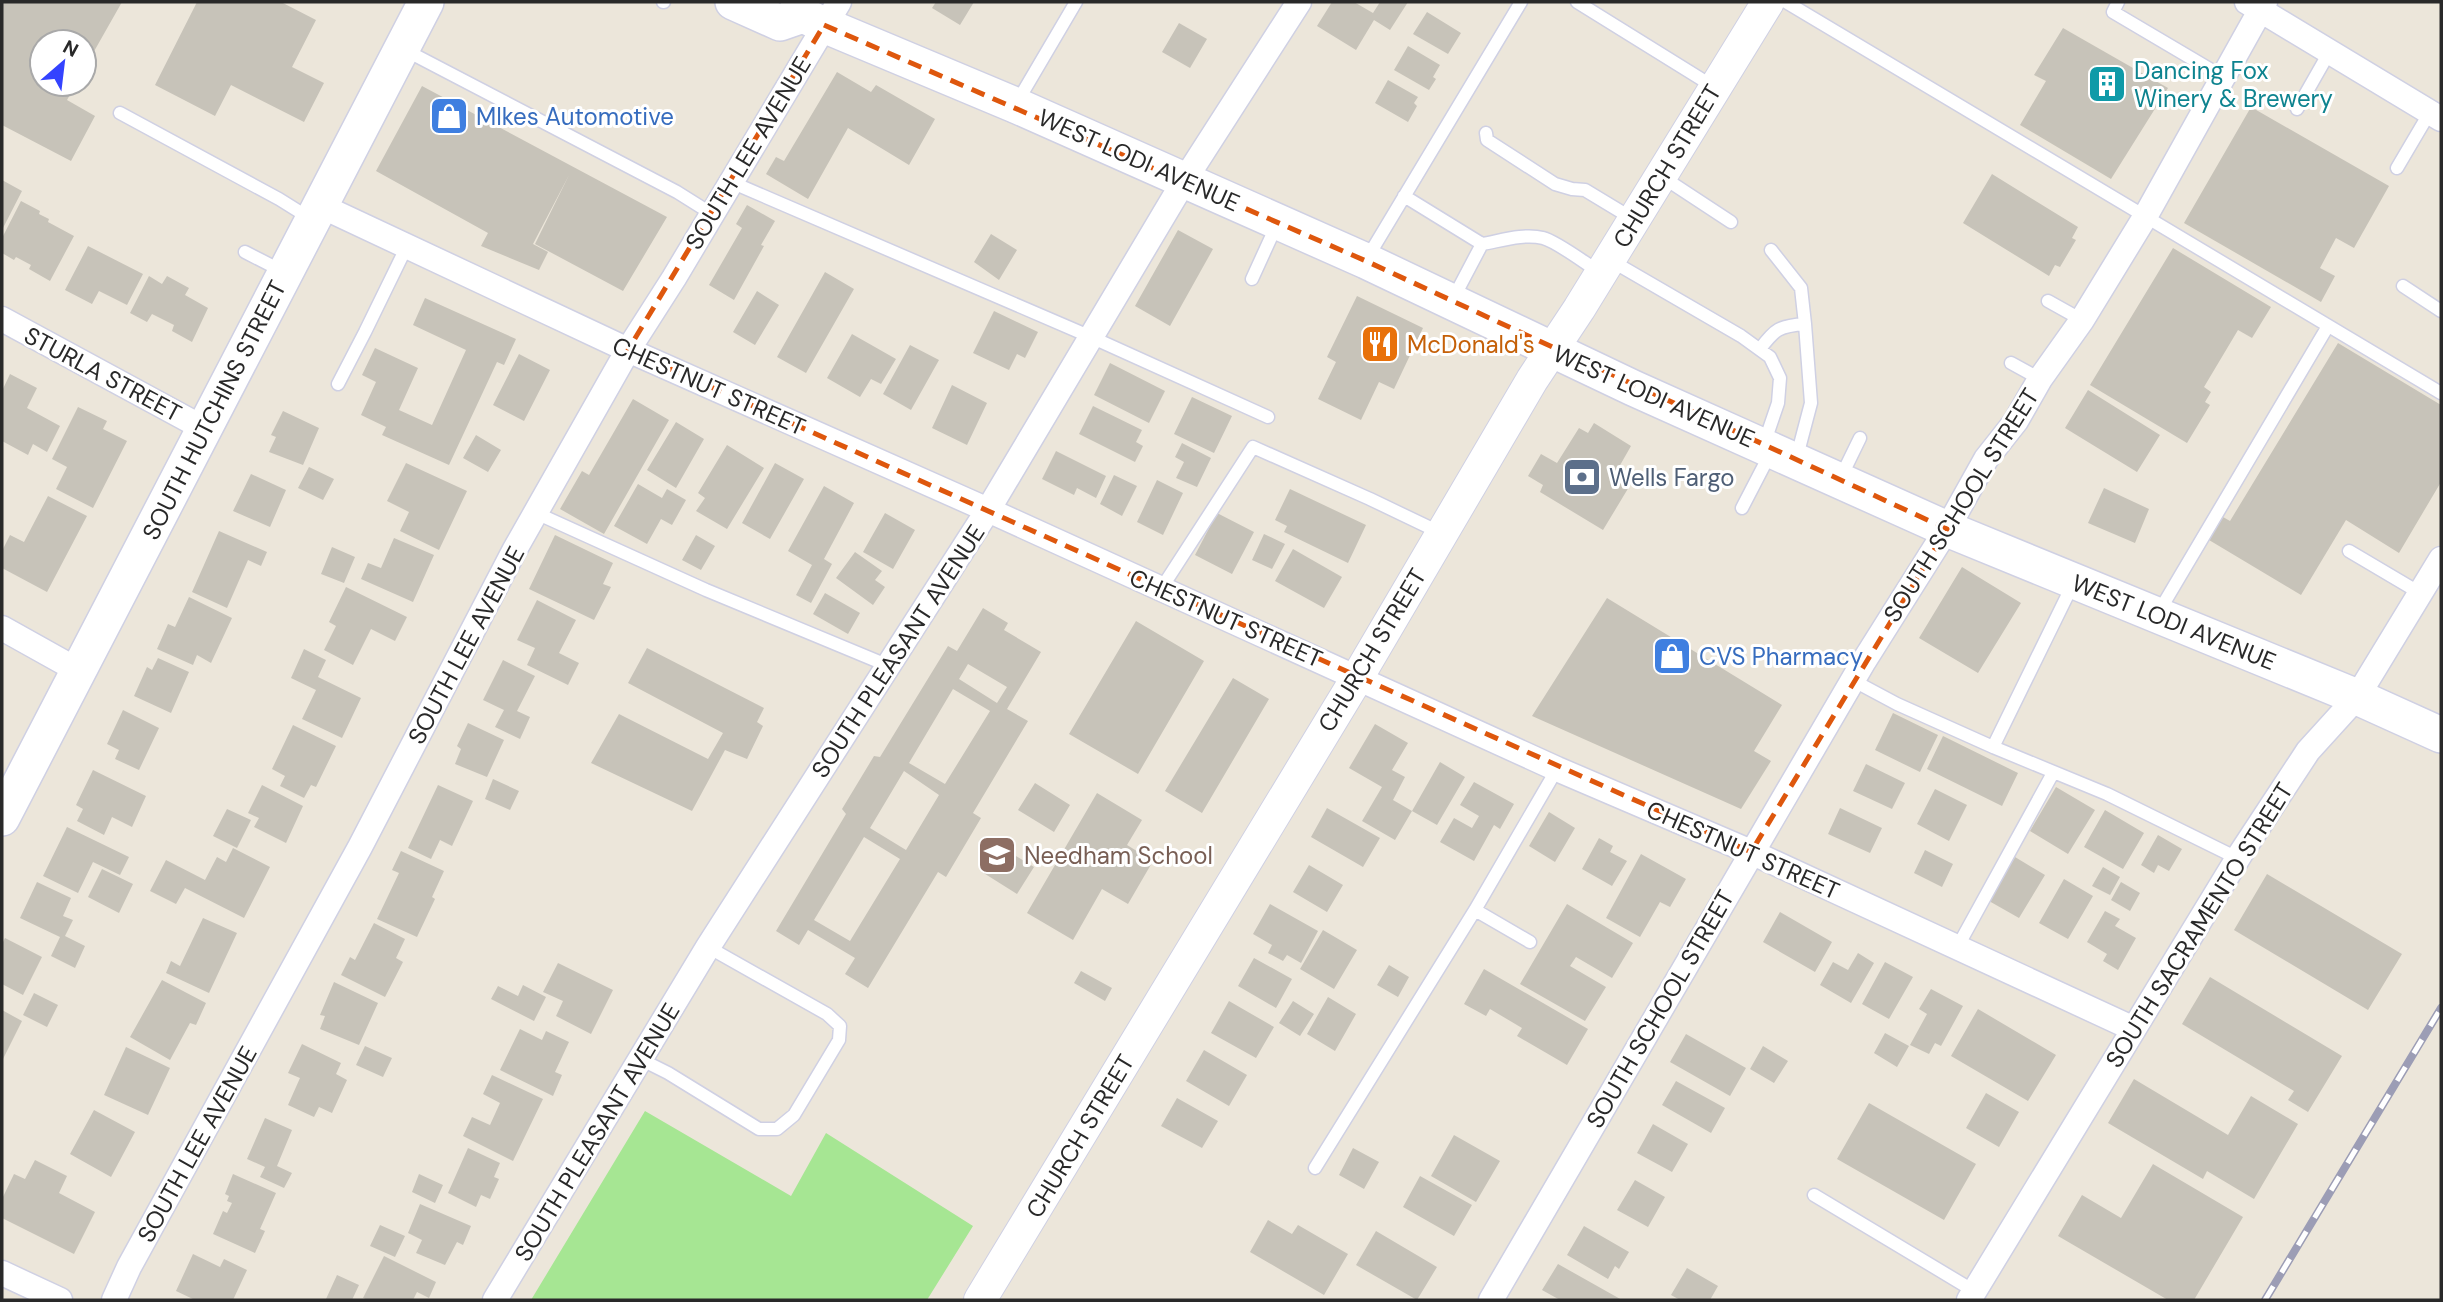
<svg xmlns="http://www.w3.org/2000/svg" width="2443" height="1302" viewBox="0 0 2443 1302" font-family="'DM Sans',sans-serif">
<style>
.green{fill:#a6e693}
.building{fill:#c7c3b9;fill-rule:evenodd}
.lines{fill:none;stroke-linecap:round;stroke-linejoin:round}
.service-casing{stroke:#cfd0e3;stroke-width:15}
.minor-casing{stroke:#cfd0e3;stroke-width:27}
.tertiary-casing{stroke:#cfd0e3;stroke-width:34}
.secondary-casing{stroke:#cfd0e3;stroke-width:38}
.service{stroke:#fff;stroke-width:12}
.minor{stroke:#fff;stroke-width:24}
.tertiary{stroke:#fff;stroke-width:32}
.secondary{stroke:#fff;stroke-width:35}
.rail-casing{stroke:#9c9db5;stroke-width:8}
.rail{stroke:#fff;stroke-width:5;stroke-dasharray:16;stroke-linecap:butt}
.marked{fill:none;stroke:#de570d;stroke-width:5;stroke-dasharray:14 9;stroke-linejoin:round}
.labels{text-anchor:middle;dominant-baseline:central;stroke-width:6;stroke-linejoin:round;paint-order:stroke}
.culture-label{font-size:24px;fill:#0d838f;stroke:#fff;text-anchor:start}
.shop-label{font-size:24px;fill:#366cbe;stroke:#fff;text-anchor:start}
.street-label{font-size:24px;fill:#292929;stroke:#fff}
.food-label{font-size:24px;fill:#c56008;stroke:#fff;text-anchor:start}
.service-label{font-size:24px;fill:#4e5e75;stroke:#fff;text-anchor:start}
.education-label{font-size:24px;fill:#785e54;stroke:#fff;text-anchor:start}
</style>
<rect width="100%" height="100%" fill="#ece6da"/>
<!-- green -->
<path class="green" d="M645,1111L791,1196L826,1133L973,1226L927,1300H531Z"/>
<!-- building -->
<path class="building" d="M2,2H122L84,69V42H42V84H76L67,100L95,116L71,161L2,125Z
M197,2H281L316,20L292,67L324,83L304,122L231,85L215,116L155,85Z
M936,2H974L960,25L932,8Z
M1332,2H1354L1373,13L1380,2H1408L1390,30L1374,20L1356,50L1317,26Z
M1427,12L1461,33L1448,54L1413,34Z
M1179,23L1207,39L1190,68L1162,52Z
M2063,28L2168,88L2111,179L2020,125L2046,81L2034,75Z
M1408,46L1440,65L1433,77L1436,79L1429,90L1394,70Z
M837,72L871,92L876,85L935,119L909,165L848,128L808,199L766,174L776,157L784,161Z
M1388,80L1418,97L1414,103L1417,106L1408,122L1375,103Z
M422,86L667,217L623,291L535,244L569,175L533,244L548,252L539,270L481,246L488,233L376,171Z
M2251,107L2389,186L2354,248L2336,238L2320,268L2335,276L2321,302L2184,223Z
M1992,174L2078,227L2072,238L2076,240L2060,267L2055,265L2049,276L1963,223Z
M2,180L22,191L2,230Z
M21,201L40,211L39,214L49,219L48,222L74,236L50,281L29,269L31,265L16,257L14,260L2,253V238Z
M747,205L775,221L761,245L764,246L734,300L709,285L742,228L736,224Z
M1178,230L1213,249L1170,326L1135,306Z
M991,234L1017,250L999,280L974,262Z
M88,246L143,274L127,305L99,291L92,304L65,290Z
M2173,248L2271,307L2252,338L2238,330L2204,387L2211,392L2205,402L2210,405L2187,443L2090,385Z
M825,272L854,289L806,373L777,357Z
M149,276L162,284L167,276L189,288L185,295L208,308L192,342L172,331L174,325L152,314L147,322L130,313Z
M757,291L779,305L755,345L733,332Z
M1357,296L1423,328L1394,389L1379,382L1361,420L1318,399L1336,362L1327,357Z
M425,298L516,339L504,365L497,362L449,465L382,435L386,427L361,415L376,382L362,375L375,348L418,368L399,410L432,425L466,350L413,325Z
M994,311L1038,332L1025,358L1017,354L1009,370L973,353Z
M852,334L896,359L881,384L871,379L860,397L827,378Z
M2338,343L2441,405V482L2399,553L2346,520L2301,595L2209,540L2223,517L2230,521Z
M910,345L939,360L911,410L883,394Z
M519,354L550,370L524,421L493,405Z
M1110,363L1165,391L1149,423L1094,395Z
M10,374L37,388L27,408L60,426L47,452L33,444L28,455L2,441V391Z
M952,385L987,403L967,445L932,428Z
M2088,390L2160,435L2137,472L2065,428Z
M1192,397L1232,416L1214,453L1174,434Z
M633,399L669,420L604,534L560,509L582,471L589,475Z
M1093,406L1142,430L1136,442L1143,446L1135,462L1079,434Z
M78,407L107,421L103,429L127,441L93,508L56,489L67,467L52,459Z
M283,411L319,428L303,465L269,452L276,437L271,435Z
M676,422L704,439L676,488L647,470Z
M1594,423L1631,446L1619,467L1635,477L1603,530L1540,492L1543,485L1528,476L1541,454L1557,463L1579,428L1588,433Z
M476,435L501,450L488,472L463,458Z
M1182,443L1211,458L1197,487L1176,478L1184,462L1175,457Z
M727,445L764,468L727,529L696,511L705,498L698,493Z
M1056,451L1106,476L1096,498L1077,488L1074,495L1042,479Z
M406,463L467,491L439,550L400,531L409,512L387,501Z
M775,463L804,479L770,539L742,523Z
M309,467L334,479L323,500L298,488Z
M251,474L286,490L270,527L233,511Z
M1114,475L1137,486L1122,516L1100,504Z
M1157,480L1183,493L1163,535L1137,522Z
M638,484L662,498L667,489L686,500L672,525L661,519L647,544L614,526Z
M824,486L854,503L824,559L832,564L811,603L796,595L812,565L788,551Z
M2104,488L2149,509L2135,543L2088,523Z
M1290,489L1366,525L1348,563L1284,532L1287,526L1275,520Z
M48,496L87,516L47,592L2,568V551L10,535L24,542Z
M885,513L915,530L893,569L863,552Z
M1217,513L1254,532L1232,574L1195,555Z
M219,531L267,552L261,566L248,560L227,608L192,592Z
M1264,534L1285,544L1272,569L1252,560Z
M555,535L613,563L603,584L611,587L594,620L529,589Z
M696,535L715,546L701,570L682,560Z
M394,538L434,555L413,602L361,579L368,563L381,568Z
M332,547L355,557L344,583L321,574Z
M1293,549L1342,577L1324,608L1275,581Z
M855,552L882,571L875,580L885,587L873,605L836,578Z
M1962,567L2021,603L1978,673L1919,638Z
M346,587L407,617L395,641L371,629L353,665L324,650L336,626L329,622Z
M825,593L860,613L848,634L813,614Z
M189,597L232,618L211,663L197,655L193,665L157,649L168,624L175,627Z
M1607,598L1782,705L1754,751L1771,761L1741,809L1532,716Z
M537,600L576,620L559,653L579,663L568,685L527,665L535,648L517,640Z
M983,608L1008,623L1004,630L1041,652L1007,709L1028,721L973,813L981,818L946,877L938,872L868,988L845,974L855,958L808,930L799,945L776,931L846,814L842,809L874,756L880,757L948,646L957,651ZM968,664L1007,687L997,703L959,679ZM953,689L990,711L945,784L909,763ZM904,771L939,795L906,850L870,828ZM864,837L900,859L850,941L814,920Z
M1136,621L1204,661L1138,774L1069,734Z
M647,648L764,708L757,722L763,726L747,759L725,750L692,811L591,763L619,714L708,759L723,733L628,683Z
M304,649L326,660L318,677L361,698L342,738L302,719L316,690L291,678Z
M158,658L189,672L171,713L134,696L147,667L152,670Z
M503,660L535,676L517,711L530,717L520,739L495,727L504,710L483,700Z
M1233,678L1269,699L1202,813L1165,791Z
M123,710L159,728L139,770L115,759L119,750L107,744Z
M1893,713L1938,735L1920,772L1875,750Z
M468,723L504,740L487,777L455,764L461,749L457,746Z
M1375,724L1408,743L1392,770L1405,777L1393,800L1412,811L1395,840L1362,821L1382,787L1349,768Z
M293,725L336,746L316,787L311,785L304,798L280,786L285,776L272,769Z
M1943,736L2018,773L2002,806L1927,769Z
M1440,762L1465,777L1437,825L1412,811Z
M1866,764L1905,783L1892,809L1853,791Z
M93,770L146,796L132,827L112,817L104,835L77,821L83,809L76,805Z
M493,779L519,791L510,810L485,799Z
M1474,782L1514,804L1500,829L1494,825L1474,861L1440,842L1454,818L1472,828L1479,816L1460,805Z
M1035,783L1070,805L1054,832L1018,810Z
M262,785L303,806L286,843L254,827L259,818L248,813Z
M438,785L473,801L452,846L440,840L431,859L408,848Z
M2056,787L2095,810L2068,854L2030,831Z
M1935,789L1967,805L1949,841L1917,824Z
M1097,793L1142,820L1127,845L1153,861L1128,904L1102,889L1073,940L1027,913Z
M1327,808L1380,838L1363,867L1311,837Z
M1840,808L1882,828L1870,853L1828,834Z
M227,809L251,820L237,848L213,836Z
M2105,810L2144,833L2123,869L2084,847Z
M1549,812L1575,828L1555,862L1529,846Z
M67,827L129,857L120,875L93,862L78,893L43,876Z
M2158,835L2182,849L2169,871L2158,865L2154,873L2141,865Z
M1599,838L1613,846L1610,852L1627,861L1612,886L1582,869Z
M998,845L1034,867L1017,894L982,872Z
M233,848L270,867L244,918L185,888L176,904L150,891L166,860L205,880L217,857L226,862Z
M1925,850L1953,864L1942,887L1914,873Z
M401,851L444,871L432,897L435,899L417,937L377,919L399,873L392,870Z
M1641,854L1686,879L1670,907L1660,902L1640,937L1606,918Z
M2015,857L2045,875L2019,918L1989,901Z
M1309,865L1343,885L1327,912L1293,892Z
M2103,867L2120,877L2110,895L2092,886Z
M102,869L133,884L119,913L88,897Z
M2267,874L2402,954L2368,1010L2234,930Z
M2064,879L2093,896L2068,939L2039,923Z
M37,882L71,898L63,916L73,920L65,936L85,946L75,968L51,956L60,937L20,918Z
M2121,882L2140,893L2130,911L2111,900Z
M1270,904L1318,931L1301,963L1287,955L1283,961L1268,953L1272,945L1253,934Z
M1567,904L1633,943L1612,978L1576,957L1570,966L1606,987L1585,1021L1520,984Z
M2105,911L2120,919L2115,926L2136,938L2118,970L2103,961L2107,954L2087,942Z
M1780,912L1832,942L1815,972L1763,942Z
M203,918L237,933L209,993L166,973L171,961L180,966Z
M374,923L405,939L396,958L403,962L385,997L341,975L350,957L355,960Z
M1323,930L1357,950L1334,989L1300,969Z
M5,938L42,957L23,995L2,984V944Z
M1858,953L1874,963L1851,1003L1820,985L1833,962L1848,970Z
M1254,958L1292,979L1276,1008L1238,986Z
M1885,962L1913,977L1889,1019L1862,1004Z
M558,963L613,990L591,1034L556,1016L563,1001L543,992Z
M1389,965L1409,977L1398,997L1377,985Z
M1484,969L1588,1029L1567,1065L1517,1036L1522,1028L1490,1009L1486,1016L1464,1004Z
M1081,971L1112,988L1105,1001L1074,983Z
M2210,977L2342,1056L2308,1112L2288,1100L2294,1091L2182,1024Z
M162,980L206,1003L196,1025L190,1023L170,1060L130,1037Z
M334,982L378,1003L359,1045L320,1029L325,1016L320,1015Z
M523,985L546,997L534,1021L491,999L498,986L518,996Z
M1931,989L1963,1006L1941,1046L1935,1043L1929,1054L1910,1045L1927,1014L1919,1009Z
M34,993L58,1005L47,1027L23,1015Z
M1328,997L1356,1014L1335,1051L1307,1034Z
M1229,1001L1274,1027L1256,1058L1211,1033Z
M1293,1001L1314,1014L1300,1036L1279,1023Z
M1978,1009L2056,1055L2028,1101L1951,1056Z
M2,1010L22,1021L2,1061Z
M520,1029L542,1040L546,1031L569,1042L555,1072L562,1075L553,1096L500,1070Z
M1885,1033L1909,1046L1897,1067L1874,1053Z
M1686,1034L1746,1068L1730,1096L1670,1062Z
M302,1044L341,1063L336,1074L347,1080L332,1113L319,1107L314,1117L288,1105L300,1078L288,1073Z
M365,1046L392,1058L383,1077L356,1065Z
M1763,1046L1788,1061L1774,1083L1750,1069Z
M126,1047L170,1068L148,1115L104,1095Z
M1204,1050L1247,1075L1229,1106L1186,1081Z
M492,1075L543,1099L513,1161L463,1136L472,1117L490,1125L500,1103L483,1094Z
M2134,1079L2228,1135L2251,1096L2298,1124L2254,1199L2207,1171L2203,1179L2108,1123Z
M1676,1081L1725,1108L1711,1133L1662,1105Z
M1986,1093L2019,1112L1999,1147L1966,1128Z
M1177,1098L1218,1121L1202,1148L1161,1126Z
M1869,1103L1976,1164L1944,1220L1837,1159Z
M94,1110L135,1132L111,1177L70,1154Z
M265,1118L292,1130L277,1166L292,1173L284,1188L260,1177L265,1167L247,1159Z
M1653,1124L1688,1144L1672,1172L1637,1153Z
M1454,1135L1500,1161L1476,1202L1431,1176Z
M468,1148L500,1163L494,1177L499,1179L490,1199L481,1195L476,1207L448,1193Z
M1353,1148L1379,1162L1364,1189L1339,1175Z
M35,1160L67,1176L59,1193L95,1212L74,1254L2,1218V1199L14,1174L25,1179Z
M2153,1164L2243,1217L2194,1300H2168L2058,1236L2082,1195L2121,1218Z
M233,1174L276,1193L260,1229L265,1231L255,1253L213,1234L223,1211L227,1213L232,1203L227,1201L229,1196L225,1194Z
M419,1174L443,1185L435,1203L412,1192Z
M1420,1176L1472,1205L1454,1236L1403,1207Z
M1635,1180L1665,1197L1648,1227L1617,1210Z
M420,1204L471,1226L463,1245L457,1242L445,1265L416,1253L422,1240L408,1233Z
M1268,1220L1292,1234L1298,1225L1348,1254L1324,1295L1250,1252Z
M380,1225L405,1236L395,1257L370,1246Z
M1584,1226L1629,1252L1619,1269L1615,1266L1608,1279L1567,1255Z
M1376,1231L1437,1267L1417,1300L1356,1265Z
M193,1254L220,1267L224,1259L247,1270L233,1300H195L176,1291Z
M384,1256L436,1282L429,1298L417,1292L413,1300H368L363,1298Z
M1558,1264L1622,1300H1560L1542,1290Z
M1687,1268L1718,1286L1710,1300H1680L1671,1295Z
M337,1275L359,1285L352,1300L326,1299Z"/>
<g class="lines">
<defs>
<path id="service" d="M663,2H664
M1577,2L1714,87
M1786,2L2441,393
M2118,2L2113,12L2223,77
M405,50L677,192L712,214
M1016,104L1076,2
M2297,109L2330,51
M120,113L279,199L311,219
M1486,133L1487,140L1555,184L1572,189L1585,190L1633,219
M2397,168L2430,112
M1661,176L1731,222
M731,182L1091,337L1268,417
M1404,196L1482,244
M1771,250L1801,288L1805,324L1811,403L1796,460
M245,252L282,271
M1366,260L1521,2
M1610,260L1741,336L1770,357L1780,378L1778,403L1764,444
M1252,279L1278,222
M2403,286L2441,311
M1453,299L1482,244C1500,241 1524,233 1543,238C1558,242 1586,264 1601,273
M2048,301L2082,320
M1760,349C1775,329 1779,326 1805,324
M2011,363L2040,379
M338,384L365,332L407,246
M1840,479L1860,438
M1742,508L1770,454
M536,513L706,590L889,666
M2349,551L2420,593
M1161,589L1253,447L1370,499L1441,533
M2157,615L2328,326
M1854,681L1897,704L1993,747L2107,794L2237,858
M1993,747L2073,584
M1475,910L1530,942
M1958,946L2053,773
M640,1059L668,1073L759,1129H777L794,1115L839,1040L840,1026L827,1014L708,947
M1315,1168L1475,910L1557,769
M1814,1195L1974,1291"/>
<path id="minor" d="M2247,2L2441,119
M319,205L628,350L988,510L1557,769L1751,852L2134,1029
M2,319L205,429
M2,628L79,671
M2,1273L60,1300
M114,1300L129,1267L360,847L514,551L628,350L674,278L839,2
M495,1300L708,947L988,510L1184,181L1299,2
M1491,1300L1864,661L1947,529L1986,459L2016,421L2040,379L2082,320L2145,217L2265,2
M1969,1300L2241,853L2308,751L2357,697L2441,559"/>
<path id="tertiary" d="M980,1300L1357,678L1532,380L1579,309L1768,2"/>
<path id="secondary" d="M733,2L780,23L803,15
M798,2L803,15L824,25L1015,105L1366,261L1633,388L1947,529L2357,697L2441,735
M2,818L426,2"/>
</defs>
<!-- service casing -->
<use href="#service" class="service-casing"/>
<!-- minor casing -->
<use href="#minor" class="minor-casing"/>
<!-- tertiary casing -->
<use href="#tertiary" class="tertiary-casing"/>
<!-- secondary casing -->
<use href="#secondary" class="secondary-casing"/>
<!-- service -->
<use href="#service" class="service"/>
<!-- minor -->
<use href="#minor" class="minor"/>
<!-- tertiary -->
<use href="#tertiary" class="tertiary"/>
<!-- secondary -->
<use href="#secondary" class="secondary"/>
<defs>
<path id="rail" d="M2265,1300L2441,1008"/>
</defs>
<!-- rail casing -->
<use href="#rail" class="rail-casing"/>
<!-- rail -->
<use href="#rail" class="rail"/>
</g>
<!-- marked area -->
<path class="marked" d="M824,25L1366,261L1947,529L1751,852L628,350Z"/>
<!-- icons -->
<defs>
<symbol id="building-square" viewBox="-11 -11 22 22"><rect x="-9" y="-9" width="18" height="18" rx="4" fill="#0f9aa8" stroke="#fff"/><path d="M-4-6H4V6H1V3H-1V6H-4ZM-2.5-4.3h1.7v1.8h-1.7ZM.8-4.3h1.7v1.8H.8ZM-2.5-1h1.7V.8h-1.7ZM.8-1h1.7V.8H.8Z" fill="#fff"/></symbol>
<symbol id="shop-square" viewBox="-11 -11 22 22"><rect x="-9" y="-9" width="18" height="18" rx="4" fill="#3f7fe0" stroke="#fff"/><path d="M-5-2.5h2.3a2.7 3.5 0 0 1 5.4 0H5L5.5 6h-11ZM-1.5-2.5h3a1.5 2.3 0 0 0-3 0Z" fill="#fff"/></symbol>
<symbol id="restaurant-square" viewBox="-11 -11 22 22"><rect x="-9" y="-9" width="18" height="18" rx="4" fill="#e8710a" stroke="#fff"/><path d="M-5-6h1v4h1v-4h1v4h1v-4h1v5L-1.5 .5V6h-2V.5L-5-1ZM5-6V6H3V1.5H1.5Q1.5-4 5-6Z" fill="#fff"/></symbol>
<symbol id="bank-square" viewBox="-11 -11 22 22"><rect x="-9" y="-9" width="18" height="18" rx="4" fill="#5c6f8a" stroke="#fff"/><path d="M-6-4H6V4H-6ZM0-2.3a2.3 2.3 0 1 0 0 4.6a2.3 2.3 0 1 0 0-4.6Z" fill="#fff"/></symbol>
<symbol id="school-square" viewBox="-11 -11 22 22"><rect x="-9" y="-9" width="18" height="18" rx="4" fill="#8d6e63" stroke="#fff"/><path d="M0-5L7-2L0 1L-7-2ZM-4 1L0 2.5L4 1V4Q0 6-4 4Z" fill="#fff"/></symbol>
</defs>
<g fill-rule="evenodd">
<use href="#building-square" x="2085" y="62" width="44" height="44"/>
<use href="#shop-square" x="427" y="94" width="44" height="44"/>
<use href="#restaurant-square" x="1358" y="322" width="44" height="44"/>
<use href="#bank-square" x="1560" y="455" width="44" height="44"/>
<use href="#shop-square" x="1650" y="634" width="44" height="44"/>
<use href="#school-square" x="975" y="833" width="44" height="44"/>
</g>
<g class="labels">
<!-- culture labels -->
<g class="culture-label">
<text x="2134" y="70">Dancing Fox<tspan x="2134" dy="28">Winery &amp; Brewery</tspan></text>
</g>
<!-- shop labels -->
<g class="shop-label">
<text x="476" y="116">MIkes Automotive</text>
<text x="1699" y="656">CVS Pharmacy</text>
</g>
<!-- street labels -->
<g class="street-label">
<text transform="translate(748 153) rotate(-59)">SOUTH LEE AVENUE</text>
<text transform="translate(1139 160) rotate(24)">WEST LODI AVENUE</text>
<text transform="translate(1667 166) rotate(-59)">CHURCH STREET</text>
<text transform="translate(103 374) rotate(28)">STURLA STREET</text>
<text transform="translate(709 386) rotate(24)">CHESTNUT STREET</text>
<text transform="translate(1654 396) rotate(24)">WEST LODI AVENUE</text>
<text transform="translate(214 410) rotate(-63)">SOUTH HUTCHINS STREET</text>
<text transform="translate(1961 505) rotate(-58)">SOUTH SCHOOL STREET</text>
<text transform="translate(1226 618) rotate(24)">CHESTNUT STREET</text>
<text transform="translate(2174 622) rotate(22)">WEST LODI AVENUE</text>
<text transform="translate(466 645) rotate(-62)">SOUTH LEE AVENUE</text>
<text transform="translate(1372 650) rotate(-59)">CHURCH STREET</text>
<text transform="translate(898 651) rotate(-57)">SOUTH PLEASANT AVENUE</text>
<text transform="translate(1743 850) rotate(24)">CHESTNUT STREET</text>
<text transform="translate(2199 925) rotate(-58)">SOUTH SACRAMENTO STREET</text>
<text transform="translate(1660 1009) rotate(-60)">SOUTH SCHOOL STREET</text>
<text transform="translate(597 1132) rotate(-59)">SOUTH PLEASANT AVENUE</text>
<text transform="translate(1080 1136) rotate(-59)">CHURCH STREET</text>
<text transform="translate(197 1144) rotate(-61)">SOUTH LEE AVENUE</text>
</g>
<!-- food labels -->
<g class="food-label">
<text x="1407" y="344">McDonald's</text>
</g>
<!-- service labels -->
<g class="service-label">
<text x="1609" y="477">Wells Fargo</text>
</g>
<!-- education labels -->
<g class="education-label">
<text x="1024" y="855">Needham School</text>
</g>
</g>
<!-- border -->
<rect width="2443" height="1302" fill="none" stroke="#292929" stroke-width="7"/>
<!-- north arrow -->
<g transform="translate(63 63) rotate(28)"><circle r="33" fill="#ffffff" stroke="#a9a9a9" stroke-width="2"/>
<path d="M0-5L12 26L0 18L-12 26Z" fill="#3443ff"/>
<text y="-10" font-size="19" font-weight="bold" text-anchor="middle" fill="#292929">N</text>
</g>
</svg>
